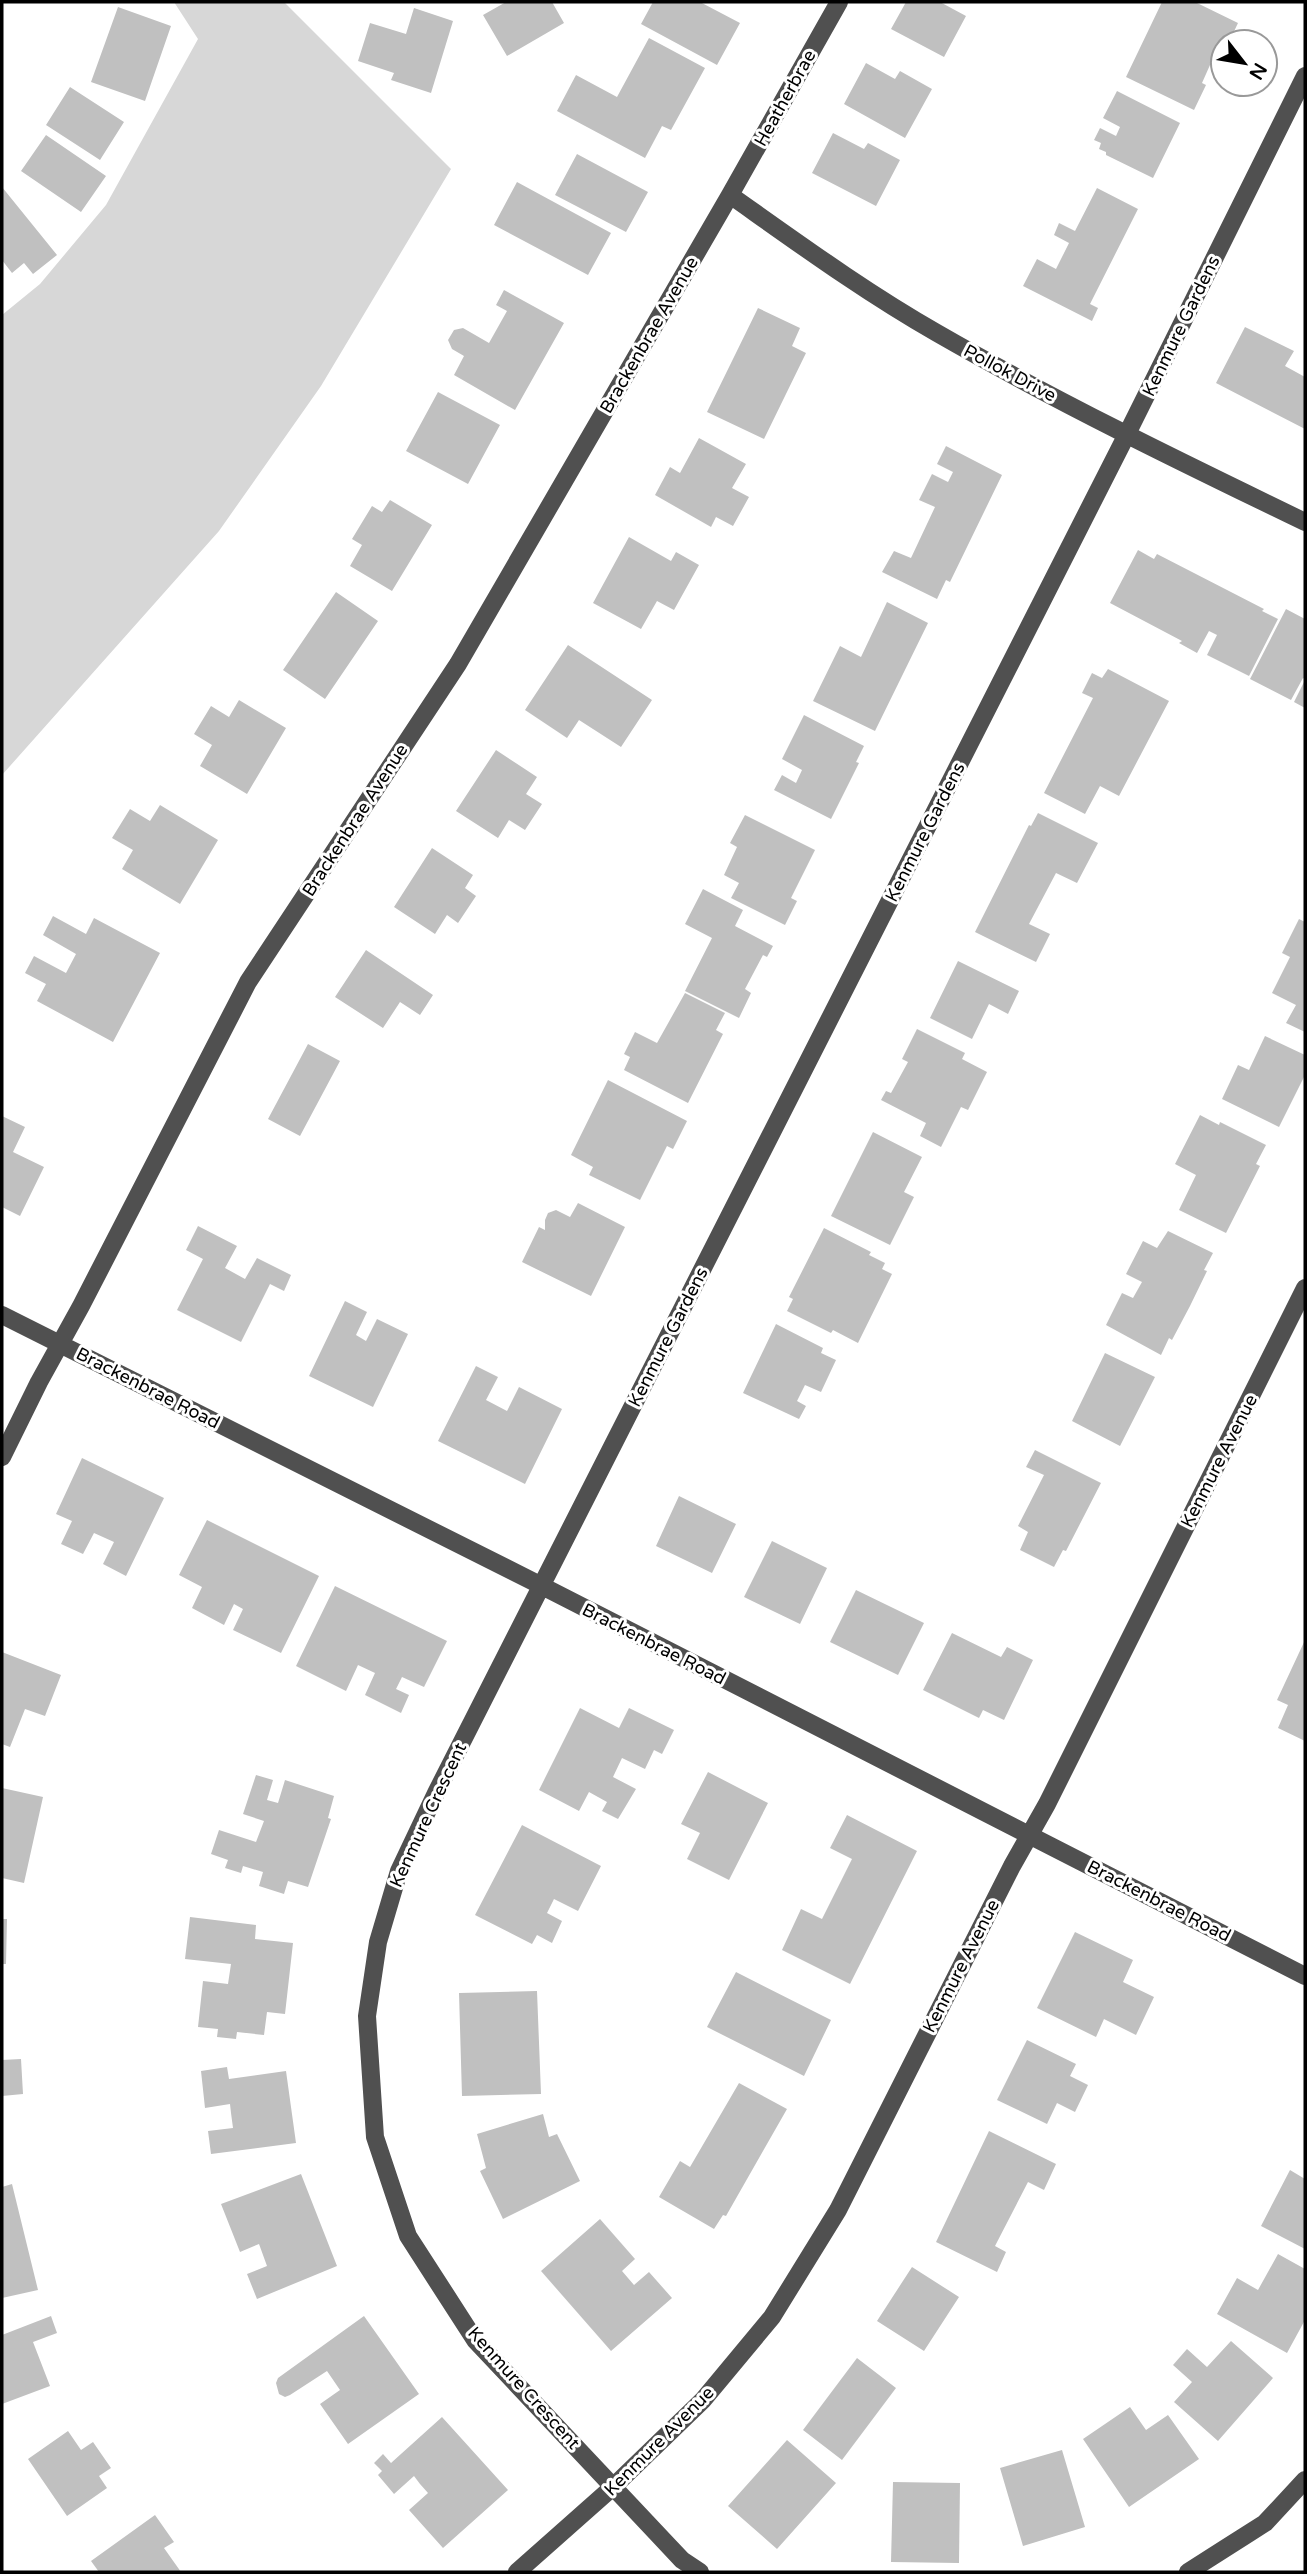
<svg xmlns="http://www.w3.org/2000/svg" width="1307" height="2574" viewBox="0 0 1307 2574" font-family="'Varela Round',sans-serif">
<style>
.green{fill:#d7d7d7}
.building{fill:#c0c0c0}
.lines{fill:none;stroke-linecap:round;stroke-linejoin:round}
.minor{stroke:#505050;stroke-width:18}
.labels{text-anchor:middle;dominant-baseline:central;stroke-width:6;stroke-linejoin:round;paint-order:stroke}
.street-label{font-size:18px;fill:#000;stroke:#fff}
</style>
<rect width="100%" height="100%" fill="#fff"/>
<!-- green -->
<path class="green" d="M174,2H284L451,169L321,386L219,531L2,775V315L40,284L106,205L198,39Z"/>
<!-- building -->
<path class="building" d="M506,2H552L564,23L507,56L483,15Z
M653,2H700L740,23L717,65L641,24Z
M906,2H940L966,16L944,57L891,29Z
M1162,2H1195L1238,23L1229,42H1223V48L1220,46L1210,65L1202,83L1206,85L1194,110L1126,77Z
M118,7L171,26L145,101L91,82Z
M414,8L453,21L431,93L391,80L394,73L358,61L370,23L406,34Z
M649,38L705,68L671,130L662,126L645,158L557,111L576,75L617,97Z
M866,63L895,79L900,71L932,89L905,138L844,104Z
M70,87L124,122L100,160L46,125Z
M1117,91L1180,123L1153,178L1106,155V152L1099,149L1101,143L1094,140L1100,128L1116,136L1120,127L1103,118Z
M833,133L864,149L868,143L900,160L876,206L812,173Z
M46,135L106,176L81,212L21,171Z
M577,154L648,192L626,232L555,195Z
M517,182L611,233L588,275L494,225Z
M2,187L57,255L33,274L24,263L12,273L2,260Z
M1097,188L1138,209L1090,304L1098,308L1092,321L1023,286L1037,259L1056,269L1069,243L1054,235L1059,223L1075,231Z
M504,290L564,323L515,410L454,375L464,356L452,349L448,340L454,330L463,328L489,343L507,311L496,305Z
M758,308L800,328L792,346L806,353L764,439L707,412Z
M1245,327L1294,351L1285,366L1305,377V429L1216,383Z
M438,392L500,425L468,484L406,451Z
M699,438L746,464L732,488L749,497L733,526L716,517L711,527L655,495L670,467L680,473Z
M946,446L1002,475L950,582L946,580L937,599L882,572L894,551L911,558L935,507L919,500L932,474L948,482L953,472L937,464Z
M390,500L432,525L392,591L350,566L362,545L352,539L372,506L382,512Z
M629,537L671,561L676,552L699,565L674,610L657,601L641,629L593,603Z
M1138,550L1154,559L1157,554L1264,609L1262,611L1278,619L1249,676L1207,655L1217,635L1209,631L1197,653L1179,643L1182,641L1110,603Z
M336,592L378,621L325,699L283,670Z
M887,602L928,623L875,731L813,701L840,646L861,657Z
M1286,609L1305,619V679L1303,678L1291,700L1250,679Z
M568,645L652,700L621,747L579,720L567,738L525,710Z
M1108,669L1169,701L1119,796L1100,786L1085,814L1044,793L1093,698L1082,693L1092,673L1102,678Z
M1305,680V708L1294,702Z
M239,700L286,728L247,794L200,766L212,745L194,734L211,706L229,717Z
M804,715L864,746L856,762L859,763L831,819L774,790L782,775L796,783L802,770L782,759Z
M496,750L537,777L526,794L542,804L525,830L509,820L498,838L456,811Z
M160,805L218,840L180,904L122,869L133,850L112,838L130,809L150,821Z
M1038,813L1098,843L1077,883L1056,873L1029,924L1050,934L1036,962L975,932L1029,825L1031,826Z
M745,815L815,850L791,898L797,901L785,925L731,898L739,883L724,875L737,847L730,843Z
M432,848L473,875L465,888L476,896L458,923L447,915L435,934L394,907Z
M703,889L743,910L735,926L773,946L767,957L763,955L745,989L751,993L739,1018L685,991L712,938L685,924Z
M53,916L86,934L94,918L160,953L113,1042L37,1001L46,984L25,973L34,956L66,973L76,954L43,935Z
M1299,919L1305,922V1032L1286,1023L1296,1005L1272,993L1290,957L1282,953Z
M366,950L433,995L420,1015L400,1002L383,1028L335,997Z
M958,961L1019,991L1008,1014L989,1004L972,1039L930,1018Z
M685,993L725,1013L716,1030L723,1034L688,1103L624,1070L630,1057L624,1054L635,1032L657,1043Z
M917,1029L965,1053L962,1059L987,1072L968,1110L961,1107L941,1147L920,1136L926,1123L881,1100L886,1091L891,1093L908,1062L902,1059Z
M1265,1036L1305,1055V1075L1279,1127L1222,1099L1238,1065L1249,1070Z
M308,1044L340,1061L300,1136L268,1119Z
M608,1080L687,1121L673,1149L667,1146L640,1200L589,1175L593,1167L571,1155Z
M1200,1115L1219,1125L1220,1122L1266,1145L1256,1164L1260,1166L1226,1233L1179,1210L1196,1175L1175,1164Z
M2,1116L25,1127L13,1152L44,1167L20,1216L2,1207Z
M873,1132L922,1157L904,1192L914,1197L890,1245L831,1216Z
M578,1203L625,1227L591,1296L522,1262L539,1227L545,1230V1220L548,1213L556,1210L570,1217Z
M198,1226L237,1246L225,1268L245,1279L257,1258L291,1275L284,1291L270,1284L241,1342L177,1310L203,1259L186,1250Z
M824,1228L871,1252L869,1255L885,1263L882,1269L892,1274L858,1343L833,1330L831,1333L787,1311L793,1299L789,1297Z
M1168,1231L1213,1253L1204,1270L1207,1271L1190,1306L1172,1340L1169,1338L1161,1355L1106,1325L1122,1293L1133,1298L1142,1282L1126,1274L1143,1241L1157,1248Z
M345,1301L367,1312L356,1335L366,1341L377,1319L408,1334L373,1407L309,1376Z
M776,1324L823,1348L821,1353L836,1360L821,1392L805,1385L797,1401L806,1406L799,1419L743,1393Z
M1105,1353L1155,1377L1120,1446L1072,1421Z
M476,1366L498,1377L486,1400L507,1411L519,1387L562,1409L525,1484L438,1441Z
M1035,1450L1101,1483L1066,1551L1063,1550L1054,1567L1020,1550L1028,1532L1018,1526L1044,1475L1026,1467Z
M82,1458L164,1498L126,1576L103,1564L114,1542L94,1533L83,1554L61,1544L72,1521L56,1514Z
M679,1496L736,1524L712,1573L656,1546Z
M207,1520L319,1576L281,1653L233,1630L243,1609L234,1604L224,1625L192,1608L202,1587L179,1575Z
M772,1541L827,1568L800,1624L744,1597Z
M335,1586L447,1641L424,1687L402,1677L396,1689L409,1695L401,1713L365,1695L375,1673L358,1665L346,1691L296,1666Z
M856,1590L924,1623L898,1675L830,1642Z
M952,1633L1001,1657L1007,1647L1033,1660L1004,1720L983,1710L979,1718L923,1690Z
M1305,1640V1741L1278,1728L1288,1705L1277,1700Z
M2,1652L61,1675L45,1716L25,1709L10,1747L2,1744Z
M580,1708L619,1728L629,1708L674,1730L662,1754L654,1750L645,1769L622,1758L613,1777L636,1789L618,1819L602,1811L607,1802L589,1792L579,1811L539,1790Z
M708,1772L768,1803L729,1880L687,1859L700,1833L681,1824Z
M256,1775L273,1780L267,1800L278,1803L285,1780L334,1796L328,1818L331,1819L308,1887L288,1881L284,1894L259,1886L263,1872L243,1866L241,1873L225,1868L228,1860L211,1854L219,1830L256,1842L264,1821L243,1814Z
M2,1788L43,1797L24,1883L2,1878Z
M847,1815L917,1851L850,1984L782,1950L801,1909L822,1919L852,1859L830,1848Z
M522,1825L601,1866L578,1911L554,1899L547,1913L562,1921L552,1943L537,1935L532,1944L475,1915Z
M190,1917L256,1925L255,1939L293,1943L285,2014L267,2012L264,2035L237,2032L236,2039L217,2037L218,2029L198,2027L203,1981L228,1984L231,1964L185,1959Z
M2,1919H7L6,1964H2Z
M1075,1932L1133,1960L1123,1982L1154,1997L1136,2035L1104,2019L1096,2037L1037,2008Z
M736,1972L831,2020L804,2076L707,2027Z
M537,1991L541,2094L462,2096L459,1993Z
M1027,2040L1076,2064L1070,2076L1088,2085L1075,2112L1057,2103L1047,2124L997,2100Z
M21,2059L23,2094L2,2096V2060Z
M227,2067L229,2079L286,2071L296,2143L211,2154L208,2131L233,2128L231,2113L230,2104L205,2108L201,2071Z
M739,2083L787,2109L726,2216L723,2215L714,2229L659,2197L680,2161L690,2167Z
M543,2114L549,2137L557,2134L580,2181L503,2219L480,2171L486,2168L477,2134Z
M989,2131L1056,2164L1044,2190L1028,2182L995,2246L1006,2252L997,2272L936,2242Z
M1290,2170L1305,2179V2249L1261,2226Z
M301,2174L337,2266L257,2299L247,2274L267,2266L259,2244L240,2252L221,2204Z
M12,2184L38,2290L2,2298V2187Z
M600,2219L635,2259L622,2271L634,2285L649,2272L672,2298L611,2351L541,2271Z
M1278,2254L1305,2269V2320L1287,2353L1217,2314L1237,2278L1258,2290Z
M912,2267L959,2297L924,2351L877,2321Z
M51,2316L57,2333L33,2342L50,2386L2,2404V2335Z
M364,2316L419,2394L348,2444L320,2404L340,2390L327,2371L290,2395L285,2397L279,2394L276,2383L278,2378Z
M1231,2341L1273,2378L1218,2441L1174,2402L1192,2382L1173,2365L1187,2349L1207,2367Z
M857,2358L896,2388L842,2460L803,2430Z
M1130,2407L1146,2430L1168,2415L1199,2459L1129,2507L1083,2439Z
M442,2417L508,2490L443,2548L409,2510L428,2493L420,2484L414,2476L394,2494L378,2475L382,2471L374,2463L383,2454L391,2463Z
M68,2431L81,2450L93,2442L111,2468L99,2476L107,2488L67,2516L28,2459Z
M787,2440L836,2483L777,2549L728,2506Z
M1062,2450L1085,2527L1023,2546L1000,2468Z
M893,2482L960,2483L959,2563L891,2562Z
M155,2515L174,2542L164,2548L181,2572H99L91,2561Z"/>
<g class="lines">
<!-- minor -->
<path class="minor" d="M730,195C798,243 865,292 937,333C1057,402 1181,462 1305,522
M2,1315L542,1586L1305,1976
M2,1457L39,1382L81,1306L248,982L458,664L730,195L839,2
M517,2572L614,2486L703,2400L772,2317L838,2210L1012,1866L1047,1804L1305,1288
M700,2572L682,2560L475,2340L408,2236L375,2137L367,2016L378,1942L399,1871L436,1793L1126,436L1305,76
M1188,2572L1265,2523L1305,2480"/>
</g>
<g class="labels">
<!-- street labels -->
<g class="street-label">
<text transform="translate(785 98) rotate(-61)">Heatherbrae</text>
<text transform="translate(1181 326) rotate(-64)">Kenmure Gardens</text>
<text transform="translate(649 335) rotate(-60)">Brackenbrae Avenue</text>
<text transform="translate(1010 373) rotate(28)">Pollok Drive</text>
<text transform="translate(355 820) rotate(-57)">Brackenbrae Avenue</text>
<text transform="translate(925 832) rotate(-63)">Kenmure Gardens</text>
<text transform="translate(668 1337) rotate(-63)">Kenmure Gardens</text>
<text transform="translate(148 1388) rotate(27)">Brackenbrae Road</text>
<text transform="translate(1219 1461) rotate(-63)">Kenmure Avenue</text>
<text transform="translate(654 1644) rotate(27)">Brackenbrae Road</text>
<text transform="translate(428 1815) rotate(-65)">Kenmure Crescent</text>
<text transform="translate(1159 1901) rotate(27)">Brackenbrae Road</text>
<text transform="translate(961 1966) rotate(-63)">Kenmure Avenue</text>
<text transform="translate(524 2388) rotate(48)">Kenmure Crescent</text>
<text transform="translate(659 2441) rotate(-45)">Kenmure Avenue</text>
</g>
</g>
<!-- border -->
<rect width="1307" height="2574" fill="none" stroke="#000000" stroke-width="7"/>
<!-- north arrow -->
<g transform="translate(1244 63) rotate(121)"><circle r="33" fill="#ffffff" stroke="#999999" stroke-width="2"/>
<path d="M0-5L12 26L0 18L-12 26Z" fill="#000000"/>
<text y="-10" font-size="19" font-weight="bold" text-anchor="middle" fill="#000000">N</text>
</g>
</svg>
